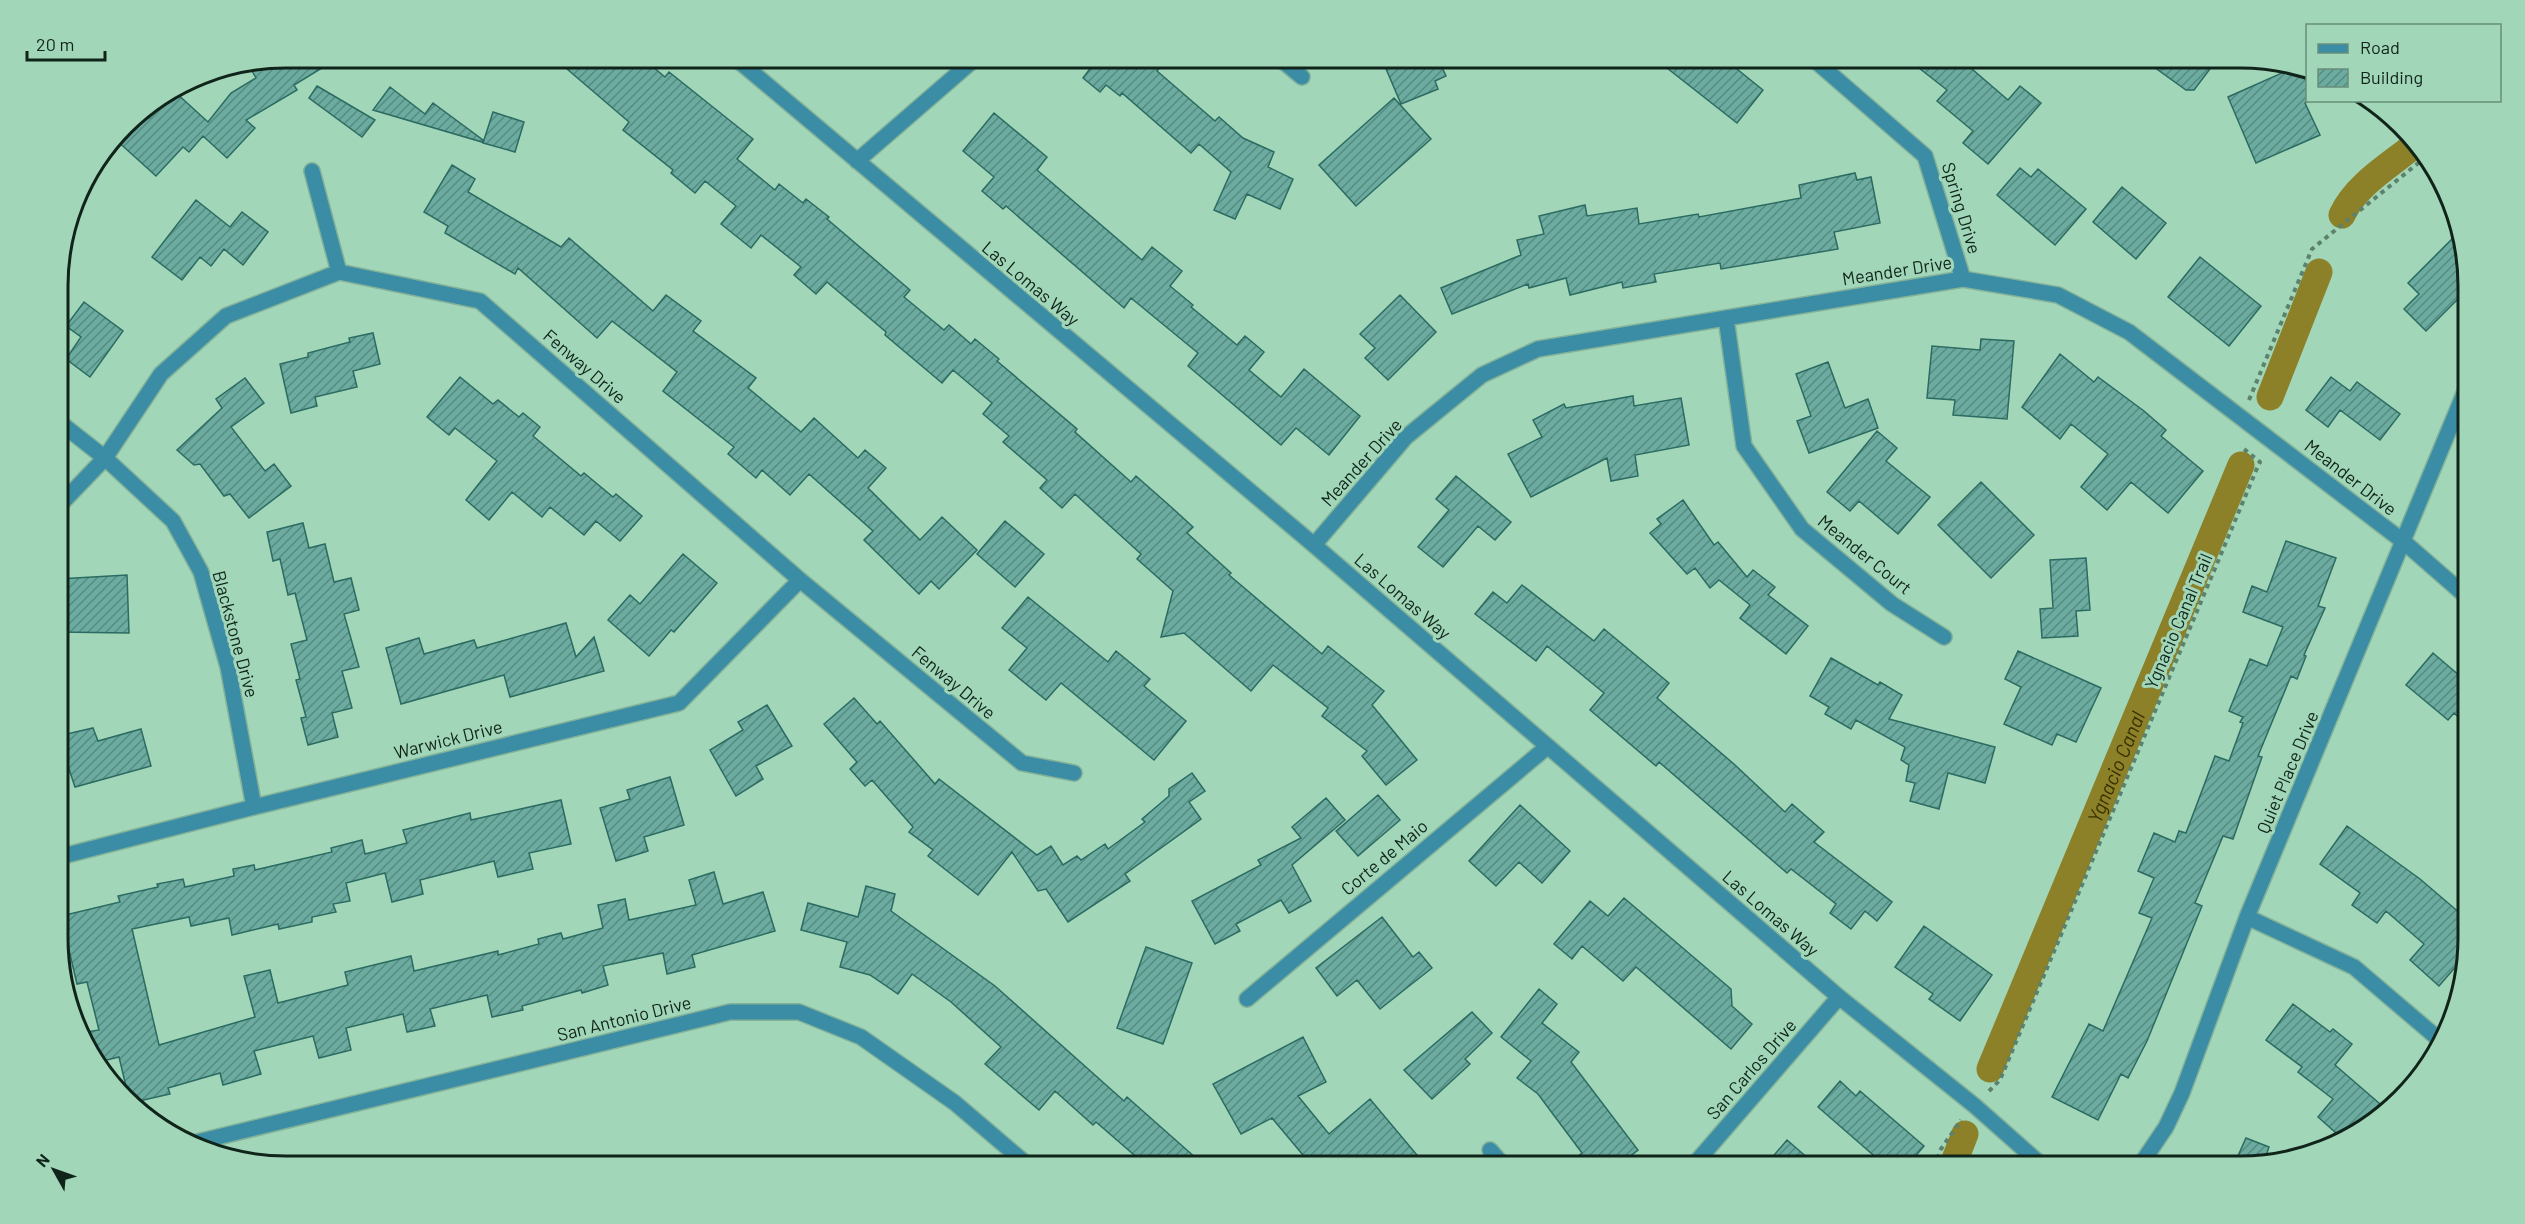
<svg xmlns="http://www.w3.org/2000/svg" width="2525" height="1224" viewBox="0 0 2525 1224" font-family="Barlow,sans-serif">
<style>
.lines{fill:none;stroke-linecap:round;stroke-linejoin:round}
.canal{stroke:#8c8028;stroke-width:27}
.building{fill:url(#building-hatch);stroke:#2c6b61;stroke-width:1.5}
.minor-casing{stroke:#84b299;stroke-width:18}
.path{stroke:#5c816d;stroke-width:4;stroke-dasharray:4.5 4.5;stroke-linecap:butt}
.minor{stroke:#3a8da5;stroke-width:15}
.labels{text-anchor:middle;dominant-baseline:central;stroke-width:6;stroke-linejoin:round;paint-order:stroke}
.street-label{font-size:18px;fill:#10241a;stroke:#a1d6b9}
.water-label{font-size:20px;font-style:italic;fill:#373000;stroke:#a1d6b9}
.rim{fill:none;stroke:#10241a;stroke-width:3}
</style>
<defs>
<pattern id="building-hatch" width="6" height="6" patternUnits="userSpaceOnUse" patternTransform="scale(1.5)"><rect width="6" height="6" fill="#6cab9f"/><path d="M-1 1l2-2M0 6l6-6M5 7l2-2" fill="none" stroke="#578b81"/></pattern>
</defs>
<rect width="100%" height="100%" fill="#a1d6b9"/>
<g class="lines">
<!-- canal -->
<g class="canal">
<path d="M2342,215C2356,184 2392,164 2417,143"/>
<path d="M2270,397L2319,272"/>
<path id="s1" d="M1990,1069L2241,465"/>
<path d="M1952,1167L1965,1134"/>
</g>
</g>
<!-- building -->
<path class="building" d="M285,57H340L294,85L297,90L246,120L255,128L227,158L203,136L189,152L183,147L156,176L115,139L135,114L140,110L149,118L174,91L208,122L231,93L256,78L248,64Z
M553,57H641L665,77L669,72L753,139L737,159L775,190L779,184L803,203L806,199L829,217L827,219L910,290L904,297L944,330L949,325L971,344L975,339L999,359L997,361L1077,429L1075,432L1131,482L1136,476L1170,506L1193,527L1187,533L1231,573L1229,575L1322,654L1328,646L1384,691L1372,705L1417,760L1386,785L1362,756L1367,751L1322,716L1328,708L1273,665L1251,691L1184,633L1161,637L1173,591L1137,559L1141,554L1075,494L1062,508L1040,488L1047,480L1003,442L1009,436L983,414L992,403L953,370L942,383L885,335L886,332L827,282L816,294L794,275L801,267L761,235L751,248L721,224L736,206L705,181L695,193L671,173L673,170L623,130L629,122Z
M1099,57H1168L1157,71L1215,121L1219,117L1243,138L1274,152L1268,167L1293,179L1280,209L1247,194L1235,219L1214,210L1231,172L1199,144L1191,153L1122,93L1120,96L1106,85L1100,92L1083,78Z
M1381,57H1437L1446,76L1435,81L1438,89L1401,104Z
M1653,57H1722L1763,90L1737,123Z
M1905,57H1958L2008,100L2020,86L2041,103L1988,164L1963,143L1973,131L1937,101L1947,90Z
M2140,57H2219L2194,90H2186Z
M2293,68L2307,71V102L2305,103L2320,135L2256,163L2228,97Z
M317,86L375,120L362,137L309,98Z
M390,87L425,114L433,103L483,140L482,142L373,110Z
M1394,98L1431,139L1356,206L1319,165Z
M493,112L524,122L515,152L483,143Z
M994,113L1047,157L1037,170L1142,260L1152,247L1182,271L1170,286L1193,305L1191,307L1237,345L1245,336L1264,352L1249,370L1281,397L1304,369L1360,416L1329,455L1296,428L1281,445L1188,366L1198,353L1131,298L1124,308L1006,206L1003,209L982,191L994,177L963,151Z
M452,165L475,179L468,192L561,247L569,238L653,311L666,295L701,321L693,331L756,378L748,388L801,432L814,418L858,458L865,450L886,468L868,488L920,540L942,517L977,550L939,589L931,581L919,594L864,540L873,531L809,474L790,495L762,470L756,478L728,454L734,447L663,391L677,372L612,321L597,338L518,268L515,274L445,233L448,226L424,212Z
M2020,168L2031,177L2038,169L2086,209L2055,245L1997,195Z
M1855,173L1857,180L1871,177L1880,223L1834,232L1838,249L1721,269L1720,263L1654,274L1656,282L1623,288L1622,282L1570,295L1566,278L1529,288L1528,284L1452,314L1441,288L1521,255L1517,240L1544,234L1539,216L1585,205L1587,216L1637,208L1639,224L1698,214L1699,217L1801,198L1799,185Z
M2122,187L2166,223L2136,259L2093,222Z
M196,200L230,227L242,212L268,232L243,265L224,249L211,266L200,257L182,280L152,257Z
M2460,231L2466,256V291L2426,331L2404,309L2419,294L2408,283Z
M2200,257L2261,306L2229,346L2168,297Z
M1400,295L1436,332L1388,380L1365,358L1375,348L1360,334Z
M84,302L123,331L90,377L66,359L81,337L66,326Z
M373,333L380,364L353,371L357,387L315,397L317,406L291,413L280,364L308,357V353L350,342L349,338Z
M1981,339L2014,341L2007,419L1953,415L1955,400L1927,398L1932,346L1980,350Z
M2060,354L2094,382L2098,377L2144,411L2166,430L2161,436L2203,471L2168,513L2131,482L2107,510L2081,487L2108,454L2071,424L2060,439L2022,407Z
M1828,362L1845,408L1868,399L1878,428L1809,453L1797,421L1811,416L1796,374Z
M460,377L493,404L498,400L519,417L523,413L540,427L533,436L581,476L584,473L613,497L616,494L642,516L620,541L596,521L584,535L550,507L542,517L512,492L489,520L466,500L497,461L455,428L449,435L427,417Z
M2331,377L2350,391L2357,382L2400,414L2380,440L2340,410L2328,427L2306,410Z
M245,378L264,403L231,427L265,471L274,464L291,486L249,518L230,494L224,496L200,464L194,465L177,450L222,408L216,399Z
M1633,396L1634,406L1681,398L1689,445L1635,455L1638,476L1611,481L1607,458L1531,497L1508,454L1542,437L1533,420L1564,404L1566,408Z
M1877,431L1897,448L1886,461L1930,497L1898,534L1859,501L1850,511L1827,492Z
M1456,476L1511,522L1495,540L1478,526L1443,567L1418,547L1449,510L1436,499Z
M1981,482L2034,535L1991,578L1938,525Z
M1683,500L1714,545L1718,542L1747,577L1753,570L1775,587L1768,595L1808,626L1786,654L1740,618L1750,605L1719,580L1710,588L1695,568L1687,574L1650,533L1661,524L1657,519Z
M1005,521L1044,554L1015,587L977,554Z
M303,523L309,548L325,544L334,582L351,578L359,610L344,614L359,667L342,671L352,708L332,713L338,737L308,745L301,718L306,717L296,680L300,679L291,644L307,640L295,593L288,595L280,559L273,561L267,532Z
M2286,541L2336,558L2318,606L2325,608L2304,655L2306,656L2297,679L2291,676L2258,756L2262,757L2233,839L2223,836L2195,903L2202,906L2147,1041L2128,1078L2121,1074L2098,1120L2052,1097L2089,1024L2103,1031L2152,918L2139,913L2154,878L2138,871L2154,833L2175,842L2179,831L2186,833L2215,756L2229,761L2243,723L2240,722L2243,717L2229,711L2250,659L2267,666L2283,627L2243,612L2252,586L2267,592Z
M683,554L717,583L674,632L671,630L649,656L608,620L630,595L640,604Z
M2086,558L2090,610L2076,611L2078,636L2042,638L2040,609L2053,608L2050,560Z
M127,575L129,633L58,632V579Z
M1522,585L1594,641L1604,629L1669,683L1657,698L1735,765L1785,812L1792,804L1824,832L1814,842L1892,902L1877,921L1865,911L1851,929L1830,913L1836,904L1791,869L1787,873L1659,762L1656,766L1590,710L1604,693L1547,646L1536,661L1475,614L1493,592L1507,603Z
M1028,597L1108,662L1116,651L1150,679L1144,686L1186,721L1154,760L1061,683L1046,700L1009,670L1027,648L1002,628Z
M566,623L576,657L594,637L604,671L510,697L504,675L401,704L386,648L419,638L424,654L474,640L477,648Z
M2018,651L2101,688L2076,742L2057,734L2052,745L2004,724L2021,687L2005,679Z
M2433,653L2467,682V725L2454,713L2448,720L2406,685Z
M1831,658L1878,685L1880,682L1902,695L1889,719L1995,747L1985,783L1948,773L1939,809L1910,801L1915,783L1906,781L1909,765L1901,760L1905,747L1856,720L1851,729L1825,714L1829,707L1810,696Z
M854,698L877,724L880,721L935,784L939,779L1037,855L1051,846L1063,865L1077,856L1081,860L1105,844L1108,849L1145,822L1142,819L1169,796V789L1192,773L1205,791L1189,802L1201,819L1125,874L1130,881L1068,922L1046,889L1038,891L1012,852L978,895L928,856L933,850L909,832L913,827L872,780L865,786L850,769L857,762L824,724Z
M767,705L792,746L756,766L763,779L736,796L710,750L743,730L738,722Z
M93,728L98,741L141,729L151,766L75,787L65,757L59,758L58,736Z
M670,777L684,825L644,837L648,851L616,861L600,808L630,799L627,790Z
M1378,795L1400,820L1358,856L1336,831Z
M1326,798L1345,820L1292,865L1311,901L1289,913L1281,900L1236,924L1240,931L1215,944L1192,901L1261,865L1258,860L1301,838L1292,827Z
M561,800L571,844L529,853L533,869L498,877L494,861L420,880L423,894L392,902L385,873L346,883L350,901L333,904L336,912L312,917V922L279,929L278,924L232,935L229,918L191,926L189,917L132,929L159,1045L255,1017L244,976L270,970L278,1003L348,985L345,972L411,956L414,971L498,951V955L539,944L538,939L561,933L563,939L603,928L598,905L625,899L629,920L696,905L689,880L714,872L723,904L763,892L775,931L692,955L695,967L667,974L663,953L603,966L608,985L582,993L581,990L522,1006L523,1010L492,1017L487,995L430,1009L435,1026L407,1032L403,1014L346,1028L351,1050L319,1058L313,1036L254,1051L261,1074L223,1085L220,1073L168,1088L170,1094L130,1103L119,1057L95,1063L91,1055L86,1032L99,1030L87,982L77,984L61,916L120,902L118,896L158,887L157,884L183,879L185,887L234,876L233,869L254,865L255,870L332,852L331,848L362,840L365,854L407,843L403,830L470,813L471,820Z
M1520,805L1570,851L1542,883L1519,862L1496,886L1469,861Z
M2347,826L2420,879L2468,920V939L2465,956L2439,986L2410,960L2424,944L2386,911L2377,923L2352,905L2360,893L2320,864Z
M866,886L895,894L891,911L995,986L1124,1101L1127,1097L1206,1167H1148L1096,1122L1093,1125L1055,1091L1039,1110L985,1064L1001,1047L951,1002L912,974L898,994L870,975L840,967L847,942L801,930L808,903L858,917Z
M1624,898L1731,989L1732,1006L1752,1024L1731,1049L1636,967L1623,981L1582,946L1572,959L1554,944L1590,901L1608,916Z
M1382,917L1413,957L1419,952L1432,968L1380,1009L1357,980L1337,996L1316,968Z
M1924,926L1992,975L1960,1021L1929,999L1933,994L1895,967Z
M1146,947L1192,963L1163,1044L1117,1028Z
M1539,989L1557,1004L1542,1023L1579,1052L1571,1062L1638,1150L1616,1167H1565L1582,1153L1538,1094L1517,1078L1531,1061L1501,1037Z
M2293,1004L2330,1032L2333,1029L2352,1044L2335,1065L2387,1110L2367,1128L2344,1140L2318,1117L2333,1099L2298,1072L2302,1067L2266,1040Z
M1472,1012L1492,1033L1465,1059L1470,1064L1432,1099L1404,1070Z
M1303,1037L1326,1082L1298,1096L1329,1134L1370,1099L1427,1167H1313L1272,1118L1241,1134L1213,1084Z
M1840,1081L1856,1096L1860,1091L1924,1146L1906,1167H1887L1818,1107Z
M2246,1138L2269,1147L2263,1165L2233,1167Z
M1787,1140L1818,1167H1764Z"/>
<g class="lines">
<defs>
<path id="minor" d="M734,57L1314,545L1839,997L1975,1106L2044,1167
M1278,57L1302,77
M1811,57L1925,156L1963,279
M857,161L977,57
M312,171L339,272
M1726,318L1744,446L1802,529L1892,604L1944,637
M58,421L105,458L173,521L201,572L228,667L254,807
M58,507L105,458L161,374L226,316L339,272L480,301L800,580L1022,763L1074,773
M1314,545L1406,437L1482,375L1538,349L1963,279L2058,295L2129,332L2404,542L2467,597
M59,857L254,807L679,703L800,580
M2247,917L2354,967L2442,1042
M1247,999L1547,747
M189,1144L730,1012H799L861,1037L955,1103L1030,1167
M1490,1150L1505,1167
M1692,1167L1839,997
M2139,1167L2166,1127L2182,1093L2247,917L2466,389"/>
</defs>
<!-- minor casing -->
<use href="#minor" class="minor-casing"/>
<!-- path -->
<path class="path" d="M2249,400L2312,249L2427,156
M1989,1091L2000,1080L2258,466L2260,462L2244,449
M1934,1167L1941,1149L1961,1120"/>
<!-- minor -->
<use href="#minor" class="minor"/>
</g>
<g class="labels">
<!-- street labels -->
<g class="street-label">
<text transform="translate(1962 208) rotate(73)">Spring Drive</text>
<text transform="translate(1897 270) rotate(-9)">Meander Drive</text>
<text transform="translate(1031 283) rotate(40)">Las Lomas Way</text>
<text transform="translate(585 366) rotate(41)">Fenway Drive</text>
<text transform="translate(1361 462) rotate(-48)">Meander Drive</text>
<text transform="translate(2351 477) rotate(38)">Meander Drive</text>
<text transform="translate(1865 554) rotate(39)">Meander Court</text>
<text transform="translate(1403 596) rotate(41)">Las Lomas Way</text>
<text transform="translate(2178 621) rotate(-67)">Ygnacio Canal Trail</text>
<text transform="translate(236 634) rotate(75)">Blackstone Drive</text>
<text transform="translate(954 682) rotate(40)">Fenway Drive</text>
<text transform="translate(448 739) rotate(-14)">Warwick Drive</text>
<text transform="translate(2287 772) rotate(-67)">Quiet Place Drive</text>
<text transform="translate(1384 857) rotate(-40)">Corte de Maio</text>
<text transform="translate(1771 913) rotate(41)">Las Lomas Way</text>
<text transform="translate(624 1018) rotate(-14)">San Antonio Drive</text>
<text transform="translate(1751 1069) rotate(-49)">San Carlos Drive</text>
</g>
<!-- water labels -->
<g class="water-label">
<text stroke="none"><textPath href="#s1" startOffset="327">Ygnacio Canal</textPath></text>
</g>
</g>
<!-- crop -->
<path d="M0 0H2525V1224H0ZM286 68H2240A218 218 0 0 1 2458 286V938A218 218 0 0 1 2240 1156H286A218 218 0 0 1 68 938V286A218 218 0 0 1 286 68Z" fill="#a1d6b9" fill-rule="evenodd"/>
<path class="rim" d="M286 68H2240A218 218 0 0 1 2458 286V938A218 218 0 0 1 2240 1156H286A218 218 0 0 1 68 938V286A218 218 0 0 1 286 68Z"/>
<!-- legend -->
<rect x="2306" y="24" width="195" height="78" fill="#a1d6b9" stroke="#678f79" stroke-width="1.5"/>
<rect x="2318" y="44" width="30" height="9" fill="#3a8da5" stroke="#678f79" stroke-width="1.5"/>
<text x="2360" y="54" font-size="18" fill="#10241a">Road</text>
<rect x="2318" y="69" width="30" height="18" fill="url(#building-hatch)" stroke="#678f79" stroke-width="1.5"/>
<text x="2360" y="84" font-size="18" fill="#10241a">Building</text>
<!-- north arrow -->
<g transform="translate(54 1170) rotate(310)" stroke="#a1d6b9" stroke-width="4.5" paint-order="stroke">
<path d="M0-4.5L10 22L0 15L-10 22Z" fill="#10241a"/>
<text y="-9" font-size="16" font-weight="bold" text-anchor="middle" fill="#10241a">N</text>
</g>
<!-- scale -->
<path d="M27 51v9h78v-9" fill="none" stroke="#10241a" stroke-width="3"/>
<text x="36" y="51" font-size="18" fill="#10241a" stroke="#a1d6b9" stroke-width="4.5" paint-order="stroke">20 m</text>
</svg>
